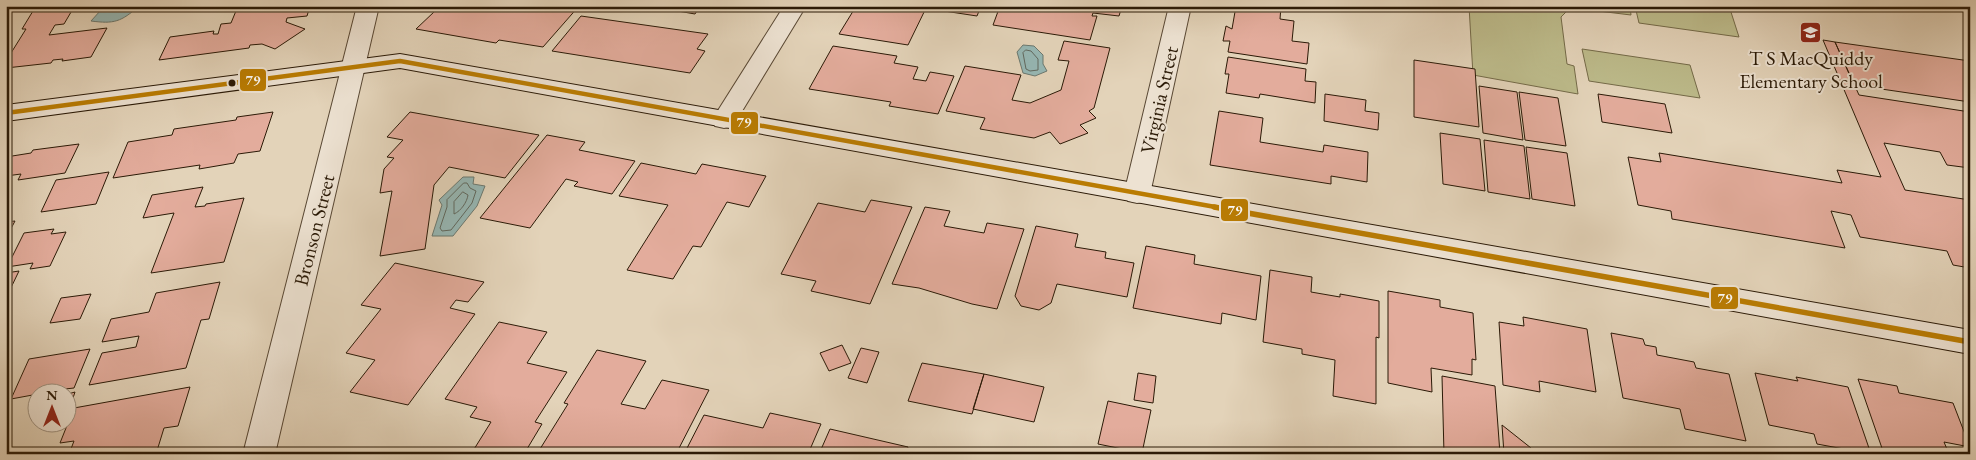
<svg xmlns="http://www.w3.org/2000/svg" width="1976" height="460" viewBox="0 0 1976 460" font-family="'EB Garamond',serif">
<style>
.green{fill:#bcba8a;stroke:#746a48}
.water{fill:#96b7b4;stroke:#6b786f}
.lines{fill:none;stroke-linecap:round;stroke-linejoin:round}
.shore{stroke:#60685e;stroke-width:1}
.building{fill:#e3ac9c;stroke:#2b1a07}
.street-casing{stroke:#594834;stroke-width:2}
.secondary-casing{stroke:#2b1a07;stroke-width:2}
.street{fill:#ede2d2;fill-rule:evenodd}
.secondary{fill:#ede2d2;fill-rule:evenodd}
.bus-1-far1-casing{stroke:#ede2d2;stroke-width:8}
.bus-1-casing{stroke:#ede2d2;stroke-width:9}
.bus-1-far1{stroke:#ba7c02;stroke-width:4.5}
.bus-1{stroke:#ba7c02;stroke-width:5.5}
.bus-dot{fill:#2b1a07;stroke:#ede2d2;stroke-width:2}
.labels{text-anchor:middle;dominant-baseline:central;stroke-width:4;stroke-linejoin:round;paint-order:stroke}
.poi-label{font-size:20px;fill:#2b1a07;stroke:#ede2d2}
.street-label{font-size:20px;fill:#2b1a07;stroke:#ede2d2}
.line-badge{stroke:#ede2d2;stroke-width:2}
.badge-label{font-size:14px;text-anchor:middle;font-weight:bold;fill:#fff}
</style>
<rect width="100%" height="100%" fill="#e3d3b9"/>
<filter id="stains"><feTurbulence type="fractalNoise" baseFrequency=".004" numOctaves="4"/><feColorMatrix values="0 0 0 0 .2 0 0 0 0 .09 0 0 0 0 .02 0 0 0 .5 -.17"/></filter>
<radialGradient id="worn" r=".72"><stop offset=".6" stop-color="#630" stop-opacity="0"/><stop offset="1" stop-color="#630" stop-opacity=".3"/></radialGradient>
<!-- green -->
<path class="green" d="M1469,6H1630L1631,15L1565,7L1566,12L1561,17L1567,64L1574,66L1578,94L1473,75Z
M1635,6H1713L1730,9L1739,37L1639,23Z
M1582,49L1690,65L1700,98L1589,81Z"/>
<!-- water -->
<path class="water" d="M110,6H139C121,22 114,24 91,21L101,10Z
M1023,45L1034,46L1043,55V64L1047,71L1035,76L1023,73L1017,52Z
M463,177H474L473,184L485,186L477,206L453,236H432L442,205L439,200Z"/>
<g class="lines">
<!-- shore -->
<path class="shore" d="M1026,50L1031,51L1038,59V70L1030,71L1026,69L1023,53Z
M464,183H467L470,188L476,191L472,203L451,230L442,231L440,228L447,207V200Z
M463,192L468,195C467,202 461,211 454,214V202Z"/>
</g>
<!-- building -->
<path class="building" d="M36,6H79L74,7L64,24L55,25L49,35L107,28L91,57L62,61L63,59L53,60L51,63L6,68V61L26,29H22Z
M238,6H310L307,16L287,18L286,22L305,29L275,49L262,44L250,45L249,48L159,60L170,37L214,31L213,34H218L221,24L231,23Z
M432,6H579L543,47L499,40L496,43L416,29L435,11L429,10Z
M649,6H700L695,14Z
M860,6H927L908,45L839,34L855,8H859Z
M946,6H981L977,16L944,11Z
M1000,6L1035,9L1036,6H1122L1119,16L1093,13L1092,16H1097L1090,40L993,25Z
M1236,6H1281L1280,19L1294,21L1292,41L1309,43L1307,64L1228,52L1230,41H1223L1226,26L1232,29Z
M581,16L708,34L697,49L705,51L690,73L552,51Z
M1823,40L1835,42L1859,95L1970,112V168L1947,165L1940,152L1884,143L1905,190L1970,200V268L1953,265L1947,251L1860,237L1851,215L1831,211L1845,248L1672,219L1671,211L1638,205L1628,157L1661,162L1659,153L1842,183L1837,170L1881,177Z
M1064,41L1110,48L1094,108L1089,111L1096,118L1080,125L1088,133L1060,144L1050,132L1034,138L980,129L985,118L946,111L965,66L1021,75L1012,100L1030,103L1061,90L1069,61L1058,60Z
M1835,42L1970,61V102L1854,85Z
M833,46L897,56L894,63L918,67L913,79L926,81L930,72L954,76L938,114L889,106L891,102L809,89Z
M1228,57L1306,69L1305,81L1316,82L1315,103L1260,94L1259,98L1226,93L1229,74H1225Z
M1414,60L1475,69L1479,127L1414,117Z
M1479,86L1517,92L1523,140L1483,133Z
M1519,92L1558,98L1566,146L1525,140Z
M1325,94L1366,100L1365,111L1379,113L1378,130L1324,121Z
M1598,94L1665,104L1672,133L1602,122Z
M1219,111L1263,118L1260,142L1323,152L1324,145L1368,152L1367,182L1331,176V184L1210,165Z
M273,112L260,151L238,154L234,163L199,169L200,165L113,178L128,142L172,135L174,129L236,120L237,117Z
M410,112L539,135L505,178L449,167L434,185L425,249L380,256L392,191L380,193L384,169L394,158L387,157L403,140L387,137Z
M1440,133L1480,139L1485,191L1443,184Z
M547,135L585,142L579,150L635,161L612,194L574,186L578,182L566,179L530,228L480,218Z
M1484,140L1524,146L1530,199L1488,192Z
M79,144L65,173L18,180L21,174L6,176V157L31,153L33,150Z
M1526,147L1567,153L1575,206L1532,199Z
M641,163L696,174L702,164L766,176L749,207L727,202L701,247L693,246L673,279L627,270L668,205L619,196Z
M109,172L96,204L41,212L56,180Z
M203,187L195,207L205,206L206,204L244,198L224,262L151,273L174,213L143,218L152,195Z
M871,200L912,207L870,304L811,291L816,281L781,274L818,203L865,212Z
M925,207L950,211L944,226L984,233L987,223L1024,229L997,309L972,304L919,288L892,284Z
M15,221L6,238V222Z
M1036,226L1078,234L1075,247L1106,252L1105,258L1134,263L1127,297L1057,284L1051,303L1039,310L1021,306L1015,296Z
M54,229L51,234L66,232L50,266L30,269L33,263L7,267L24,233Z
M1146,246L1195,255L1194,264L1261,276L1256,320L1222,313L1221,324L1133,308Z
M395,263L484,282L468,302L456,300L450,308L475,314L408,405L350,392L375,360L346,353L381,309L361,305Z
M1270,270L1312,277L1311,292L1340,297V294L1379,301V338L1376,337V404L1333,396L1335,360L1302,354V349L1263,342Z
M19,271L6,298V273Z
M220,282L209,319L201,320L186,368L89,385L102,353L136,347L139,336L102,342L111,319L149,312L156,293Z
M1388,291L1440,300V307L1473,313L1476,360L1472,359V375L1431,368L1432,392L1388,383Z
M91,294L80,319L50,323L61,298Z
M1523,317L1587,329L1596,392L1539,381L1540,392L1503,385L1499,322L1524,326Z
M499,322L547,332L527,363L567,372L535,422L542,424L524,454H471L491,422L470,417L477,407L445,399Z
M1611,333L1643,339L1645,345L1656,347L1657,355L1694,362L1696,368L1729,374L1746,441L1685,429L1680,409L1623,398Z
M842,345L851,363L829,371L820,353Z
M861,348L879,352L867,383L848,378Z
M90,349L74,388L38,392V394L11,399L29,359Z
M597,350L646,361L621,404L645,409L662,380L709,390L676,454H558L540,449L568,404L564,403Z
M922,363L984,374L972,414L908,401Z
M1138,373L1156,376L1153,403L1134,400Z
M1755,373L1798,381L1796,377L1848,387L1871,454L1817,444L1814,434L1769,425Z
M984,374L1044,387L1034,422L973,409Z
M1442,376L1495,386L1500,454H1444Z
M1858,379L1897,386L1899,393L1953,403L1970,447L1944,442L1949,454H1884Z
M190,387L178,426L164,428L156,454H69L74,441L60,443L74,408Z
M75,392L68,413V394Z
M1108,401L1151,410L1142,453L1098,444Z
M770,413L821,424L808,454H684L704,415L763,428Z
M1502,425L1531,448V454H1504Z
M830,429L908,447L906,454H819Z"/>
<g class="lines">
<defs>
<path id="street" d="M357,6H379L275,454H243Z
M784,6H806L733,126L724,128L715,126L712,120Z
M1169,6H1191L1150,194L1146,201L1137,203L1128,201L1124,194Z"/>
<path id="secondary" d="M400,54L1970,330V354L400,68L6,121V105Z"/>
</defs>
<!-- street casing -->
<use href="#street" class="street-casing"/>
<!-- secondary casing -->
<use href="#secondary" class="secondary-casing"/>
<!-- street -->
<use href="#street" class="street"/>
<!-- secondary -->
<use href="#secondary" class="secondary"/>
<defs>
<path id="bus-1-far1" d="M6,113L400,61L1221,208"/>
<path id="bus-1" d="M1214,207L1970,342"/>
</defs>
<!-- bus-1-far1 casing -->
<use href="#bus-1-far1" class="bus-1-far1-casing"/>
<!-- bus-1 casing -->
<use href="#bus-1" class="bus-1-casing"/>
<!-- bus-1-far1 -->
<use href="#bus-1-far1" class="bus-1-far1"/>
<!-- bus-1 -->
<use href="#bus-1" class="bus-1"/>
</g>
<!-- icons -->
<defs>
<symbol id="school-square" viewBox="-11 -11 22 22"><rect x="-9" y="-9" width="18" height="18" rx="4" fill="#8f2418" stroke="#ede2d2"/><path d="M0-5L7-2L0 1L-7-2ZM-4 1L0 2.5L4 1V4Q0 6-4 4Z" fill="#fff"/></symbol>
</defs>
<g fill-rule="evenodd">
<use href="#school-square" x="1798" y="20" width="25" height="25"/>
</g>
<!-- markers -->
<circle class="bus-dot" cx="232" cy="83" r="4.5"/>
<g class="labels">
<!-- poi labels -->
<g class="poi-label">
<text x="1811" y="58">T S MacQuiddy<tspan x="1811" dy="23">Elementary School</tspan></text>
</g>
<!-- street labels -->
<g class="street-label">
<text transform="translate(1159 100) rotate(-77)">Virginia Street</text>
<text transform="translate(314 230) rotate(-76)">Bronson Street</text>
</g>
</g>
<g class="line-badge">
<rect x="239" y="68" width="28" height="24" rx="5" fill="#ba7c02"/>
<rect x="730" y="111" width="29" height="24" rx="5" fill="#ba7c02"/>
<rect x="1220" y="198" width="29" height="24" rx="5" fill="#ba7c02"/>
<rect x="1710" y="286" width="29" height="24" rx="5" fill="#ba7c02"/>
</g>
<g class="badge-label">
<text x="253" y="85">79</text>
<text x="744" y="127">79</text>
<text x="1235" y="215">79</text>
<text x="1725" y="303">79</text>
</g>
<!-- margin -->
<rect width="1976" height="460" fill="none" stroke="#e3d3b9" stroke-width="25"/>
<rect x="8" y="8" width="1961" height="445" fill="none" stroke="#2b1a07" stroke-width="2.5"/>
<rect x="12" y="12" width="1951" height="435" fill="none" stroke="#2b1a07"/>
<!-- north arrow -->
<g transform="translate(52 408)"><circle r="24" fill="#ede2d2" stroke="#9f9281"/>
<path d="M0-4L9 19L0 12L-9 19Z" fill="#8f2418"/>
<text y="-8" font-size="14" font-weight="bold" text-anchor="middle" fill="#2b1a07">N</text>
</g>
<rect width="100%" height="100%" filter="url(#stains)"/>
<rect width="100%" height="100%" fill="url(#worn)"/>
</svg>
